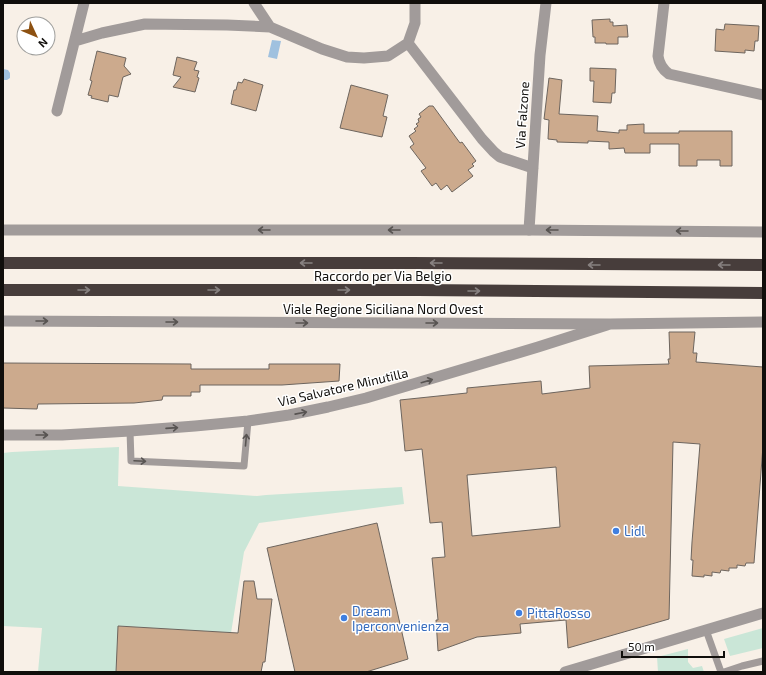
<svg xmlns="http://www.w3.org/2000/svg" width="766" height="675" viewBox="0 0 766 675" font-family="'Exo 2',sans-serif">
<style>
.green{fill:#cae6d7}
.water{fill:#a0c1df}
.building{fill:#ccaa8d;stroke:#6d655e;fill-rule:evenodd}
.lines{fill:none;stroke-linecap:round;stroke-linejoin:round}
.service{stroke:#a19b9a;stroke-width:7}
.minor{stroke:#a19b9a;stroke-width:11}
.tertiary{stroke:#a19b9a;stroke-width:11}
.motorway{stroke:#473d3b;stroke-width:12}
.oneway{stroke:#585452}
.oneway2{stroke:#878180}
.shop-dot{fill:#3f7fe0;stroke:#fff;stroke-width:1.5}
.labels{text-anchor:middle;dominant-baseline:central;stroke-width:3;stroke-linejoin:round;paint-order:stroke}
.street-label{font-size:13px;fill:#100e0b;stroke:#fff}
.shop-label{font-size:13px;fill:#366cbe;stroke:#fff;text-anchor:start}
</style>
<rect width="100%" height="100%" fill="#f8f0e7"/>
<!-- green -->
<path class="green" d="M119,447L118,486L257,496L266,495L402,487L404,504L259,523L244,552L231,633L119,626L116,672H38L42,628L3,626V453L12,452Z
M763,628V648L730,656L724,639Z
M688,649V662L693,668L702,666L704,672H658L657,657Z"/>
<!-- water -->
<path class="water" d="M272,40L281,41L277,59L268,57Z
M3,69L8,70L10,73V78L7,80H3Z"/>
<!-- building -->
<path class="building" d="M610,19V22H613V26L627,25L628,37H618V44H606V43H595V37H593L592,20Z
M725,24L759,26L758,41H755L754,51L745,50V53L715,51L716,29L724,30Z
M97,51L126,58L124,66L131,74L123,77L118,97L109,95L108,102L91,98L92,96L88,95L92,81L90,80Z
M177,57L197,62L194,70L199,71L197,77L199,78L195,92L173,87L181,77L173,75Z
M590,68L616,69L615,93H612L611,103L593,102L594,81H590Z
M549,78L562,80L559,114L598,116L597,131L619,133V130H627V125L644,124V133H679V131H732V166H720V160H697V166H679V144H650V153H625L624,148L609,149V142L588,141V143L557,142V140L548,139L549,120L544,119Z
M244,79L263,85L256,111L231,104L234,90H236L238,82L242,83Z
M351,85L388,95L383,116L387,117L382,137L340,128Z
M429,106H433L460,143L462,142L476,161L472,164L474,166L468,170L473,176L452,192L447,185L441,190L436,183L432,186L421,171L426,168L410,147L414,144L409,136L416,131L414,129L418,126L416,124L419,122L418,119L421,117L419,114Z
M669,332H695L693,353H697L696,362L763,367V446L754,563H746L745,566L737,565V568H729V571L721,570L720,573L712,572V576L704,575V577L692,576L693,560H691L692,542L700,444L673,442L669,619L568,648L566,620L520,624L521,633L477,637L438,651L436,620H438L432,558L445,557L442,522L430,523L422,449L405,451L400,400L467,393V388L541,381L542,394L590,388L589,366L669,364L668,359H670ZM556,467L560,527L472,536L467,475Z
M3,363L191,364V369H269V364H340L339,381L282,385H200V392H191V396H163L162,400L134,403L38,404L37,409L3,408Z
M377,523L408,659L366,672H295L267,548Z
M244,581H254L257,599H272L265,662H263L261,672H116L118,626L238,633Z"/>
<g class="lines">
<!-- service -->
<path class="service" d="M130,431L131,461L244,466L248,421
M706,630L721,672
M724,672L742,666L763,661"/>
<!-- minor -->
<path class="minor" d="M254,3L270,27
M664,3L658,56C659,64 662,69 669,74L763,95
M75,41L102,33L145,24L227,25L270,27L322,49L347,57L364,58L388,56L408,43L415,23V3
M408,43L482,139L494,152L500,157L533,168
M57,111L84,3
M529,230L540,55L546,3
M3,435H62L130,431L195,426L248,421L289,415L328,407L366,398L538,347L607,325"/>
<!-- tertiary -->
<path class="tertiary" d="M3,230H529L763,232
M3,321L610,324L763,322
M565,672L763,613"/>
<!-- motorway -->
<path class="motorway" d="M3,263H410L763,265
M3,290H418L763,293"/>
</g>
<!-- one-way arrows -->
<defs><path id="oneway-shaft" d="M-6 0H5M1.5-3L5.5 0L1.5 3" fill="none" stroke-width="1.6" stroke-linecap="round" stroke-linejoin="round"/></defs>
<g class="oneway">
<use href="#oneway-shaft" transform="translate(264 230) rotate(180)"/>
<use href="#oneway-shaft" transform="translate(394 230) rotate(180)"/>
<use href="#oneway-shaft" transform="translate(552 230) rotate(-180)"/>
<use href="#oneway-shaft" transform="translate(682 231) rotate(-180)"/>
<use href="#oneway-shaft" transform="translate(42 321)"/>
<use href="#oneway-shaft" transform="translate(172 322)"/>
<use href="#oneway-shaft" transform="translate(302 323)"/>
<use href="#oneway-shaft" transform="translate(432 323)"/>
<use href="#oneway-shaft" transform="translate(427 381) rotate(-16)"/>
<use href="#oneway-shaft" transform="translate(301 413) rotate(-11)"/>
<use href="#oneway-shaft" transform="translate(172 428) rotate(-4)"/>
<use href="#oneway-shaft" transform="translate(42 435)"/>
<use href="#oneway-shaft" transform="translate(246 440) rotate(-85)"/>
<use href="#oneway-shaft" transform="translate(140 461) rotate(3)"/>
</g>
<g class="oneway2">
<use href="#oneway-shaft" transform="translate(306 263) rotate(-180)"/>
<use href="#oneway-shaft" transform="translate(436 263) rotate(-180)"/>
<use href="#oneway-shaft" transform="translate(594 265) rotate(-180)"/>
<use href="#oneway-shaft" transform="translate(724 265) rotate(-180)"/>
<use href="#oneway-shaft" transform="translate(84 290)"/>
<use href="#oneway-shaft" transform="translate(214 290)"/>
<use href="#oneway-shaft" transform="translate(344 290)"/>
<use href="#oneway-shaft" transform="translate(474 291)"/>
</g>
<!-- markers -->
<g class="shop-dot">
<circle cx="616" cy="531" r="4"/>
<circle cx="519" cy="613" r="4"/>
<circle cx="344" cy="618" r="4"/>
</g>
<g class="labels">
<!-- street labels -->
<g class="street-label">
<text transform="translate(522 115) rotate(-86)">Via Falzone</text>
<text x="383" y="276">Raccordo per Via Belgio</text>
<text x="383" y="309">Viale Regione Siciliana Nord Ovest</text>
<text transform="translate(343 387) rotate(-13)">Via Salvatore Minutilla</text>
</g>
<!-- shop labels -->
<g class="shop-label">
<text x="624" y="531">Lidl</text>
<text x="352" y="611">Dream<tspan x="352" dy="15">Iperconvenienza</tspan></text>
<text x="527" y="613">PittaRosso</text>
</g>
</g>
<!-- border -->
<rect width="766" height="675" fill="none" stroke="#100e0b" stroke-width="8"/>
<!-- north arrow -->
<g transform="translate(36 36) rotate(134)"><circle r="19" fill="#ffffff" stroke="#9f9f9d"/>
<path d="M0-3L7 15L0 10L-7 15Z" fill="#8d5111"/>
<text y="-6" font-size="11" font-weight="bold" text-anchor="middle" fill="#100e0b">N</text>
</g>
<!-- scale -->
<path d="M622 651v6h102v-6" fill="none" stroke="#100e0b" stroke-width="2"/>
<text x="628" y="651" font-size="12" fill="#100e0b" stroke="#ffffff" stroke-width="3" paint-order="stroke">50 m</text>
</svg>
